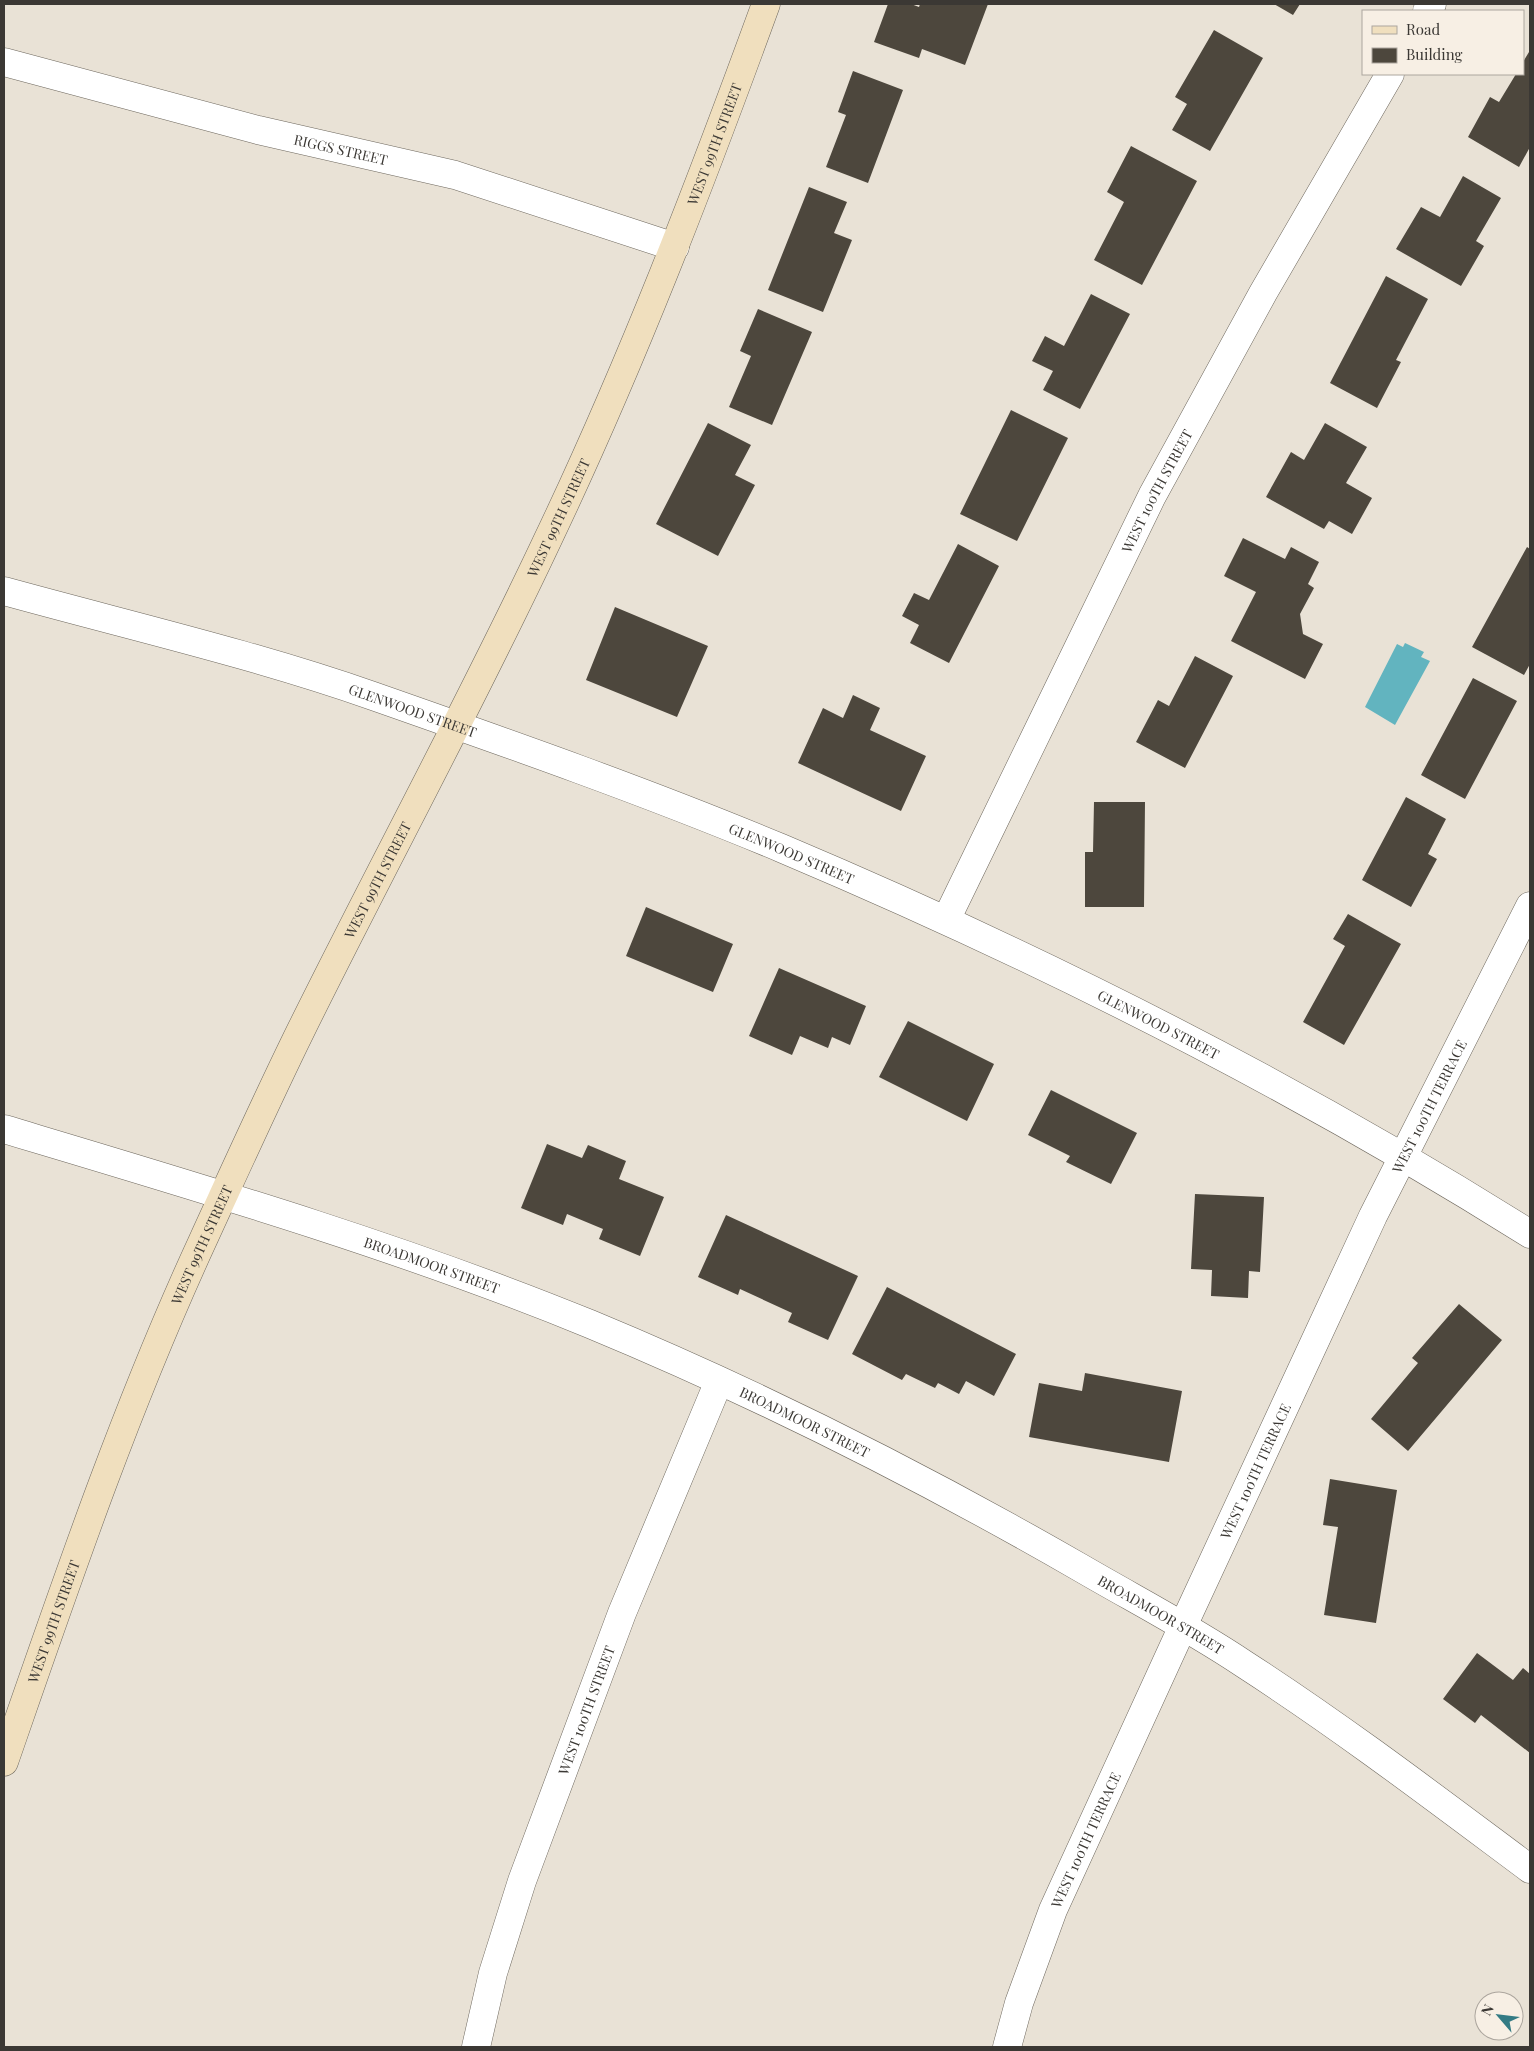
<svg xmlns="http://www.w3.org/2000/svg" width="1534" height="2051" viewBox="0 0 1534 2051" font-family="'Playfair Display',serif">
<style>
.water{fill:#62b4bf}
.building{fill:#4d473d}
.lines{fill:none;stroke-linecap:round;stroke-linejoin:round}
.street-casing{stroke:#6e685e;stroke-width:29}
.secondary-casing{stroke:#6e685e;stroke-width:29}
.street{stroke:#fff;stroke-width:28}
.secondary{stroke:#f0dfbe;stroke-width:28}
.labels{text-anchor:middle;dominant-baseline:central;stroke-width:5;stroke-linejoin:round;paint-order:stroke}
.street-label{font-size:14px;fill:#3b3834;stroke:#f7efe4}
</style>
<rect width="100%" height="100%" fill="#e9e2d6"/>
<!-- water -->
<path class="water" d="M1405,643L1424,652L1421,657L1430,661L1395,725L1365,707L1397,644L1403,647Z"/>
<!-- building -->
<path class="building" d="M888,4H911L919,7L920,4H988L965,65L922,49L919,58L874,42Z
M1274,4H1300L1293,15Z
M1214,30L1263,58L1210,151L1172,130L1187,104L1175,97Z
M1529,52L1530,147L1519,167L1468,137L1490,97L1499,102L1516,74H1523V62Z
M853,71L903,90L868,183L826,167L846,115L838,112Z
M1131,146L1197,181L1142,285L1094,260L1124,202L1107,192Z
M1463,176L1501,198L1476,241L1484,246L1461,286L1396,249L1421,207L1440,217Z
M809,187L847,202L834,233L852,240L823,312L768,290Z
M1386,276L1428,299L1396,360L1401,362L1377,408L1330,383Z
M1091,294L1130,314L1080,409L1043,390L1053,371L1032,361L1045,336L1064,346Z
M758,309L812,332L772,425L729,407L751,356L740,351Z
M1011,410L1068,438L1017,541L960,514Z
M708,423L751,445L735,475L755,485L718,556L656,524Z
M1325,423L1367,447L1346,483L1372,498L1352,534L1329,521L1324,529L1266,497L1291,452L1304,460Z
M1243,538L1285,559L1291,547L1319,562L1308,584L1314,588L1300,614L1303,634L1323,644L1305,679L1231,641L1256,592L1224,576Z
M958,544L999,566L949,663L910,643L919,625L902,616L914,593L929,600Z
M1527,547L1530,549V664L1524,675L1472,647Z
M615,607L708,646L677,717L586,680Z
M1195,656L1233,676L1185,768L1136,742L1158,700L1169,706Z
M1473,678L1517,701L1465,799L1421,775Z
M853,695L880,708L870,730L926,756L901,811L798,763L823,708L843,718Z
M1406,797L1446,819L1428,854L1437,859L1411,907L1362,880Z
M1094,802H1145L1144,907H1085V852H1093Z
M646,907L733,944L713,992L626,956Z
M1348,914L1401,944L1344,1045L1303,1022L1345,946L1333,939Z
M779,968L866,1006L850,1045L832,1037L828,1048L800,1036L792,1055L749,1036Z
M908,1021L994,1064L967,1121L879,1077Z
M1051,1090L1137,1133L1111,1184L1066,1162L1070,1156L1028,1135Z
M547,1144L582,1158L588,1145L626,1161L619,1179L664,1197L640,1256L599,1239L603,1229L567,1214L563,1225L521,1208Z
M1195,1194L1264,1197L1260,1272L1249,1271L1248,1298L1211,1296L1212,1270L1191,1269Z
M726,1215L858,1276L828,1340L788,1322L792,1313L740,1289L738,1295L698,1277Z
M887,1287L1016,1354L994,1396L966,1381L959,1394L938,1383L935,1388L906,1374L902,1380L852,1354Z
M1459,1304L1502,1340L1408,1451L1371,1419L1418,1363L1412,1358Z
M1085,1373L1182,1391L1169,1462L1029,1437L1039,1383L1082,1391Z
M1330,1479L1397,1490L1376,1623L1324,1615L1338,1527L1323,1525Z
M1477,1653L1513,1680L1523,1668L1530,1674V1753L1481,1715L1475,1723L1443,1699Z"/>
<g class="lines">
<defs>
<g id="street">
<path d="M1427,11L1432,4"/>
<path id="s1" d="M4,62L258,130L455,175L675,247"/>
<path id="s2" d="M4,591C127,625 253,654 373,696C510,744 647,792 781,848C1039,957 1293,1085 1530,1234"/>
<path id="s3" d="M946,920L1152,496L1263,293L1390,74"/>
<path id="s4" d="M4,1129C201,1188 399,1246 590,1324C759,1394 923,1477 1081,1568C1136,1600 1192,1629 1244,1664C1343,1728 1436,1799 1530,1869"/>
<path id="s5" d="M476,2047L493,1973L522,1881L622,1613L719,1381"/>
<path id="s6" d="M1007,2047L1019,2003L1053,1910L1183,1626L1373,1216L1530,906"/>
</g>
<g id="secondary">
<path id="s7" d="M4,1762C65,1586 125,1409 203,1240C235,1170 267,1099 301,1030C382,866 470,705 548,539C631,365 700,185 766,4"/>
</g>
</defs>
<!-- street casing -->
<use href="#street" class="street-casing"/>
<!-- secondary casing -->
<use href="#secondary" class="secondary-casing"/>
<!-- street -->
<use href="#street" class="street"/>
<!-- secondary -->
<use href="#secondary" class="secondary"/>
</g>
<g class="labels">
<!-- street labels -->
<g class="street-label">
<text stroke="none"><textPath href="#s7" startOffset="1769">WEST 99TH STREET</textPath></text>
<text stroke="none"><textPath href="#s1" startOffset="348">RIGGS STREET</textPath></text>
<text stroke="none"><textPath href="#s3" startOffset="478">WEST 100TH STREET</textPath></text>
<text stroke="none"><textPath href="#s7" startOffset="1364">WEST 99TH STREET</textPath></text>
<text stroke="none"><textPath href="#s2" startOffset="426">GLENWOOD STREET</textPath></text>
<text stroke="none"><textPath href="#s2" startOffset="831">GLENWOOD STREET</textPath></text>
<text stroke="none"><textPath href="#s7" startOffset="959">WEST 99TH STREET</textPath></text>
<text stroke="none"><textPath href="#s2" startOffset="1236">GLENWOOD STREET</textPath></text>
<text stroke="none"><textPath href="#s6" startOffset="1032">WEST 100TH TERRACE</textPath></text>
<text stroke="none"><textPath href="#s7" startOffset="554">WEST 99TH STREET</textPath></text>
<text stroke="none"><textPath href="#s4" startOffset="449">BROADMOOR STREET</textPath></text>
<text stroke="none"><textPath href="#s4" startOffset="854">BROADMOOR STREET</textPath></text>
<text stroke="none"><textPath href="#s6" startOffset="628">WEST 100TH TERRACE</textPath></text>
<text stroke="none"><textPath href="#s4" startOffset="1259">BROADMOOR STREET</textPath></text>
<text stroke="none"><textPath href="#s7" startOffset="149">WEST 99TH STREET</textPath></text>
<text stroke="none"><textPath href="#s5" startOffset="355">WEST 100TH STREET</textPath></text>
<text stroke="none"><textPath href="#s6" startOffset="222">WEST 100TH TERRACE</textPath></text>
</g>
</g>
<!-- border -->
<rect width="1534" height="2051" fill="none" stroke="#3b3834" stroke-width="10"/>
<!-- legend -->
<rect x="1362" y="10" width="162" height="65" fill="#f7efe4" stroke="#aca69e"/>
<rect x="1372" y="26" width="25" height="8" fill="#f0dfbe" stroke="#aca69e"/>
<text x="1406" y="35" font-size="15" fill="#3b3834">Road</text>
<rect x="1372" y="48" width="25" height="15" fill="#4d473d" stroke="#aca69e"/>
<text x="1406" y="60" font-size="15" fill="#3b3834">Building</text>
<!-- north arrow -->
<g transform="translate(1499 2016) rotate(298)"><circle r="24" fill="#f7efe4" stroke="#aca69e"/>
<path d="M0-4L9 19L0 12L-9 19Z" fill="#337b84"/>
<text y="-8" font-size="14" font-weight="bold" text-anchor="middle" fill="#3b3834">N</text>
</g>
</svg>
